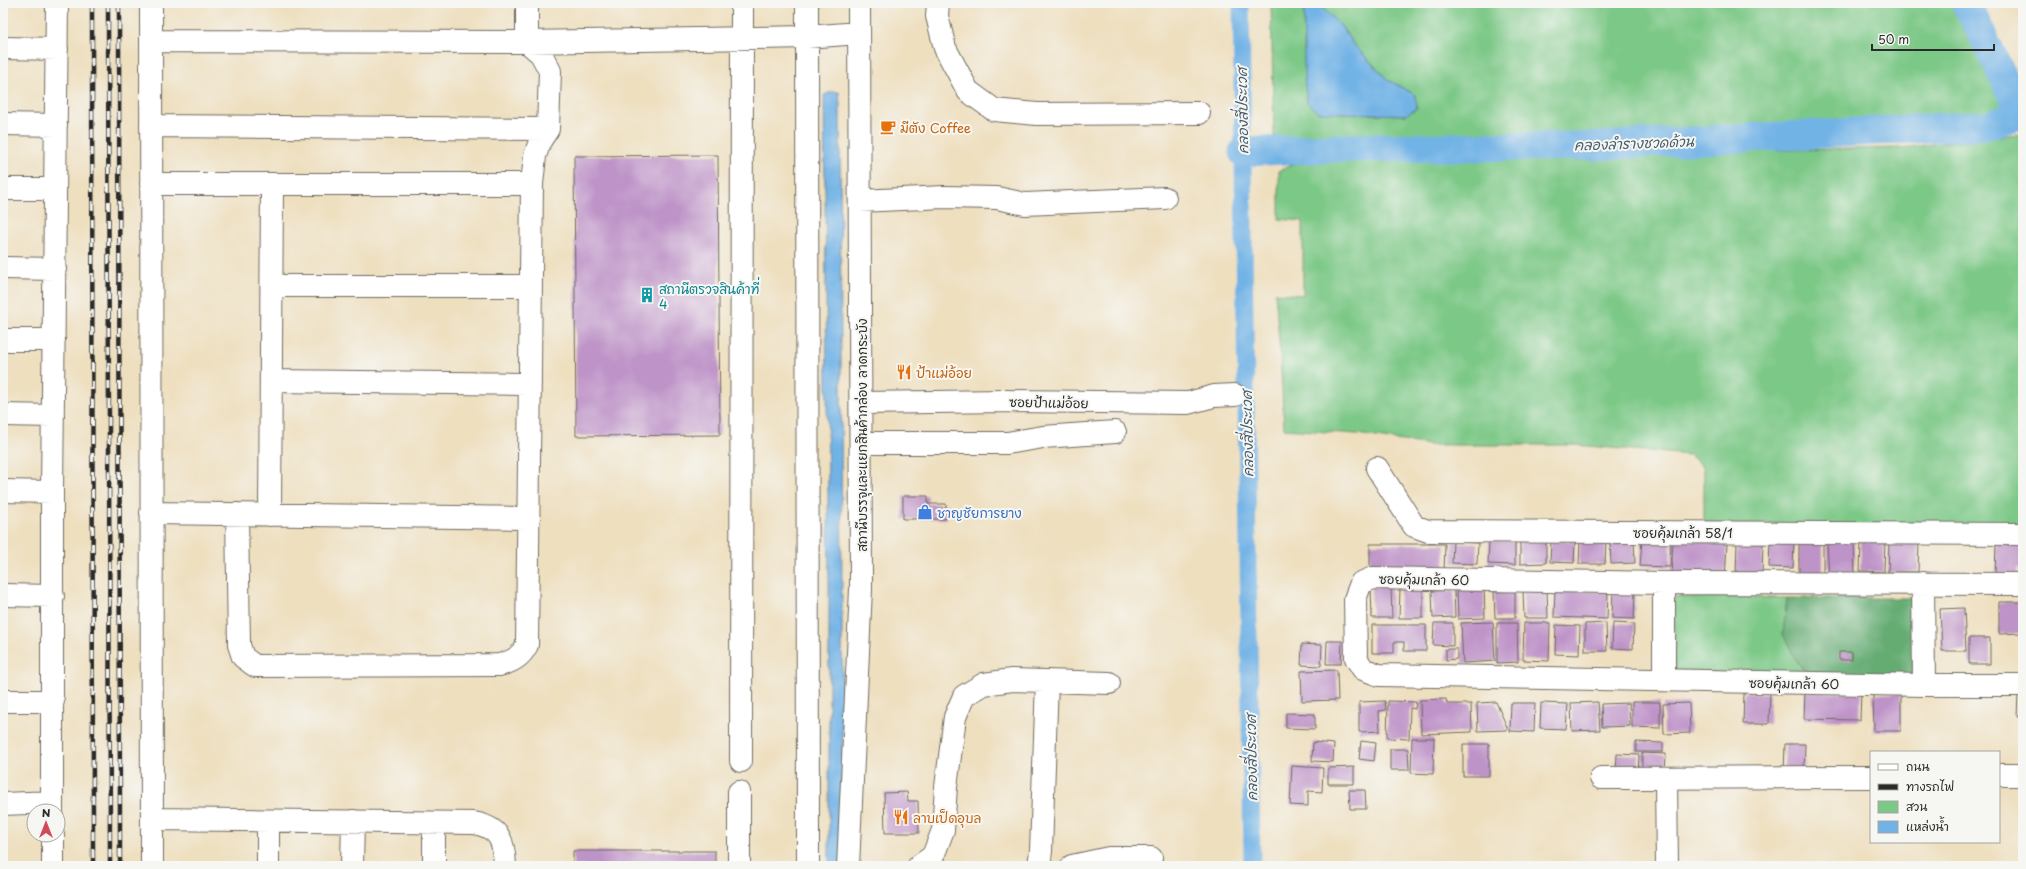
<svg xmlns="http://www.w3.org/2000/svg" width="2026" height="869" viewBox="0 0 2026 869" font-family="'Playpen Sans','Playpen Sans Thai',sans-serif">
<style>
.green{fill:#7cc886;stroke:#547a58}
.forest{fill:#65ac73;stroke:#486c4f}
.water{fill:#72b3e6;stroke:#4e6f88}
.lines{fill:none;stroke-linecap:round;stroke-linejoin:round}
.canal{stroke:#72b3e6;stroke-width:17}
.river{stroke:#72b3e6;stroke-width:29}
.building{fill:#be93c8}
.minor-casing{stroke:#6f6a5f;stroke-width:24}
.minor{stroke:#fff;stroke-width:22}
.rail-casing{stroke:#2b2b2b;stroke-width:4.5}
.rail{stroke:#f6f6f2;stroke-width:3;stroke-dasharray:9;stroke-linecap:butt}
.labels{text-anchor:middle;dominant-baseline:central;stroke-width:4;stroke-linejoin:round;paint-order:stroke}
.food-label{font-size:13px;fill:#c56008;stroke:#f6f6f2;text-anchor:start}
.culture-label{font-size:13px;fill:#0d838f;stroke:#f6f6f2;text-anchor:start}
.street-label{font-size:13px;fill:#2b2b2b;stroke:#f6f6f2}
.shop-label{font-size:13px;fill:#366cbe;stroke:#f6f6f2;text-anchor:start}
.water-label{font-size:14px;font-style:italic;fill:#445b6c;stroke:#f6f6f2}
</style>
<rect width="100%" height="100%" fill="#f6f6f2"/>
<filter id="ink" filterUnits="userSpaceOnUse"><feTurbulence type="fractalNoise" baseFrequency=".025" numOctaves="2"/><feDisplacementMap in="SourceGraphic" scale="8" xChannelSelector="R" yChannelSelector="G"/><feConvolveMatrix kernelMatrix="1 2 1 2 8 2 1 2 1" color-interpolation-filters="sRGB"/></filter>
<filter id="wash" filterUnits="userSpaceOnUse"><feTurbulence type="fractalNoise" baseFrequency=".012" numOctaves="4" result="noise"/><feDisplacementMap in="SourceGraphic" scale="16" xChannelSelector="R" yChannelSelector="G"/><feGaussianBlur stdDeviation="0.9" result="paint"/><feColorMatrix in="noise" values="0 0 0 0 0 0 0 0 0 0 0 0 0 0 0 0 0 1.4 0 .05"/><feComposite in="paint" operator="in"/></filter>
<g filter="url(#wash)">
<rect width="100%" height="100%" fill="#eedfbf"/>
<!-- green -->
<path class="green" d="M1271,3H1307L1304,12L1318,112L1406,115L1415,95L1388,80L1353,44L1341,26L1317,3H1954L2004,102L1996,115L1971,121L1879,126L1291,144L1274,137Z
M2017,134L2023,137V526L1704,524V468L1690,455L1576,445H1429L1357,434L1284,429L1280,352L1275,293L1303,295V221L1279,219V171L1305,159L1900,148Z
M1674,597L1787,598L1783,634L1795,658L1807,676L1675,672Z"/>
<!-- forest -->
<path class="forest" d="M1787,598H1913L1914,678L1810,677L1795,658L1783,634Z"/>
<!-- water -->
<path class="water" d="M1307,3H1317L1341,26L1353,44L1388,80L1415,95L1417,108L1406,115L1317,112L1307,102L1304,77V12Z
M831,92H839L840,106L843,866H829V591L824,95Z"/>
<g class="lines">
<!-- canal -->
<path class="canal" d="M1241,3L1252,866
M2022,114L2023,115"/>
<!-- river -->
<path class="river" d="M1243,152L1334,148L1595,146L1988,125L2022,114L1966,3"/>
</g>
<g id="blocks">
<!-- building -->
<path class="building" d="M718,155L720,435L576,436L574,156Z
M903,496H928V504H946V519H903Z
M1634,540L1635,563L1611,564L1610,542Z
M1642,540L1671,541L1670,567L1640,566Z
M1673,540L1727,542L1725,580L1671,578Z
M1861,540L1885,541L1884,572L1860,571Z
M1489,541H1515V565L1488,564Z
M1520,541H1546V563L1520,564Z
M1551,541H1575L1574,563L1550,562Z
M1580,541H1606L1605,564H1579Z
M1737,541L1763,542L1762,575H1736Z
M1770,541H1794L1793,568L1769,567Z
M1799,541H1823V575H1799Z
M1854,541L1855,577L1829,578L1827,542Z
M1889,541L1919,542L1918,572H1888Z
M1453,542L1478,543L1477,564L1452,563Z
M1996,542L2023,543V570L2018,569V578H1995Z
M1370,544H1445L1444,572H1370Z
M1484,585L1485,618L1458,619L1457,586Z
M1391,586L1392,618H1372L1371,587Z
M1400,589H1423V618H1399Z
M1547,589L1548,618H1524L1523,590Z
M1613,589L1635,590L1634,619L1612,618Z
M1454,590L1455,617L1433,618L1432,591Z
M1555,590L1608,592L1607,619L1554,617Z
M1515,591V618H1495L1494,592Z
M1999,602H2022L2023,633L1999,634Z
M1964,608L1966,651H1942L1940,609Z
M1493,622L1495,661L1463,663L1461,623Z
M1434,623H1453V646L1433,645Z
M1497,623H1517L1518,662L1497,663Z
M1524,623H1550L1549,661L1523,660Z
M1606,623L1607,651H1585V624Z
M1613,623L1634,624L1633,649L1612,648Z
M1372,625H1426V651H1404V642H1394V653H1372Z
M1556,625L1580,626L1579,655L1555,654Z
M1969,638H1990V664H1969Z
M1327,641H1342L1341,664H1326Z
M1302,644L1322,645L1321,666L1301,665Z
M1446,649H1457V659L1446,660Z
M1839,652H1852V660H1839Z
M1337,670L1338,700L1302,701L1301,671Z
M1805,692L1861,693L1860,720L1804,719Z
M1744,693H1770L1769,724H1743Z
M1901,693V731H1874L1873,694Z
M2018,693H2023V717H2017Z
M1446,699L1447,704H1471L1472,732L1421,734L1420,700Z
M1385,701L1386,710L1379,711L1380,731L1359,732V702Z
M1388,701L1416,702L1415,709L1410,708L1409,739L1387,738Z
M1496,702L1507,727V730L1478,731L1477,703Z
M1598,702L1600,730L1572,731L1571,703Z
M1632,702H1660V728L1632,727Z
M1511,703H1535L1534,732L1510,731Z
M1541,703L1568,704L1566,729L1540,728Z
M1629,703L1630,726L1602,727L1601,704Z
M1689,703L1690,733L1664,734L1663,704Z
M1286,713L1315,714V729L1286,728Z
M1412,738H1434L1433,774L1411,773Z
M1361,741L1376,743L1374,761L1359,759Z
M1313,742L1334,744L1333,762L1312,761Z
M1636,742L1663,743V752H1636Z
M1463,744H1489V776H1463Z
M1785,744H1805L1804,773H1784Z
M1390,749H1408L1409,770H1390Z
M1642,753L1666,754L1665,775L1642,774Z
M1617,754L1639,755L1638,774L1616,773Z
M1292,766L1323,768L1322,792L1308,791V806L1290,805Z
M1354,767V784H1328V768Z
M1349,790H1365L1366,809H1350Z
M907,792L908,801H918L919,833H885L884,793Z
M573,851H715V866H573Z"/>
</g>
</g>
<g filter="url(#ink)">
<use href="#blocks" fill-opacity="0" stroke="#6f6a5f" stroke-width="1"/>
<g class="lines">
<defs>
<path id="minor" d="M151,3L152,866
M807,3L808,866
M938,3L937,16L945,48L968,91L994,110L1037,114L1199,113
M151,41L527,42L807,37L859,33
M3,48L57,49
M3,124L56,125
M151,126L548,129
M151,184H532
M3,189H55
M860,201L944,197L997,198L1025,204L1165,198
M3,268L55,269
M272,286H530
M3,340H54
M271,381L530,384
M861,403L1005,401L1188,403L1214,396L1235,395
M3,415L53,416
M861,443H1007L1043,437L1115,432
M1377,468L1414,526L1428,531L2023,534
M3,491L52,492
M151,513L529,518
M237,514L239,645L243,657L255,666L499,665C512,662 521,657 527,645L532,184L535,156L540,141L548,129L550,71L541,54L527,42V3
M270,515L272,184
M1923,583L1924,685
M2023,584L1664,583L1373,578L1361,583L1355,599L1356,658L1363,669L1379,675L1924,685H2023
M3,595L53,596
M1664,680V583
M3,701H53
M741,761L742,3
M1999,775H2023
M1601,778L1871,777
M1666,778L1667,866
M739,792V866
M3,804L52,802
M52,811V492L57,3
M152,819L474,823C501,828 504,842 505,866
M434,823V866
M53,835V866
M268,866V821
M352,866L353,821
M848,866L861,589L859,3
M919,866L933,856L943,830L946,787L955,717L964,696L984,684L1012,680L1109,683
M1039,866L1041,851L1047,681
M1072,866L1109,858H1151"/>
</defs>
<!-- minor casing -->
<use href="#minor" class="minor-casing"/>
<!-- minor -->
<use href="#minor" class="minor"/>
<defs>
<path id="rail" d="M92,3L93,866
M108,3L110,866
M119,3L120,866"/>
</defs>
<!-- rail casing -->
<use href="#rail" class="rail-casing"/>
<!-- rail -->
<use href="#rail" class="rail"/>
</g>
</g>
<!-- icons -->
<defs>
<symbol id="cafe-bare" viewBox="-9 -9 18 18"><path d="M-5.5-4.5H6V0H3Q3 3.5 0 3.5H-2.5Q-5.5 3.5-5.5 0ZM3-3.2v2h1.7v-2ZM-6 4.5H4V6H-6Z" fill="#e8710a" stroke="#f6f6f2" stroke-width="2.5" paint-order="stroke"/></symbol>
<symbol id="building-bare" viewBox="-9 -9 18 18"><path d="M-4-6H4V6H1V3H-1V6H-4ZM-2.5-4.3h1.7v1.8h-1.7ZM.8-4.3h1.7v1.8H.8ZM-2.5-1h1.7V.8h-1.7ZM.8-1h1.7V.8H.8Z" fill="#0f9aa8" stroke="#f6f6f2" stroke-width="2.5" paint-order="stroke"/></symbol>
<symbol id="restaurant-bare" viewBox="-9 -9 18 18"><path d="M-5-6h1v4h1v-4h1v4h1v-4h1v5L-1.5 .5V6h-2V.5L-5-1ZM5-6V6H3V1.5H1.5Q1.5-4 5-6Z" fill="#e8710a" stroke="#f6f6f2" stroke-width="2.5" paint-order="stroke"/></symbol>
<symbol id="shop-bare" viewBox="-9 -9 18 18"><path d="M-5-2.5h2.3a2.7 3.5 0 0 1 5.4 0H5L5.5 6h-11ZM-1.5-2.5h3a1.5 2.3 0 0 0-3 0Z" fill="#3f7fe0" stroke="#f6f6f2" stroke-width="2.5" paint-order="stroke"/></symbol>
</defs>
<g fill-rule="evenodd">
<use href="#cafe-bare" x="877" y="116" width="22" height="22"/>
<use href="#building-bare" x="636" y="284" width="22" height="22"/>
<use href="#restaurant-bare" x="893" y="361" width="22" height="22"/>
<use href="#shop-bare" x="914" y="501" width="22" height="22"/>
<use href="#restaurant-bare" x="890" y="806" width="22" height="22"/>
</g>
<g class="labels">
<!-- food labels -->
<g class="food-label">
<text x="900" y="127">มีตัง Coffee</text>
<text x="916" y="372">ป้าแม่อ้อย</text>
<text x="913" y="817">ลาบเป็ดอุบล</text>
</g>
<!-- culture labels -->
<g class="culture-label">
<text x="659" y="288">สถานีตรวจสินค้าที่<tspan x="659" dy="15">4</tspan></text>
</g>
<!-- street labels -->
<g class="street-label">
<text transform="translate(1049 402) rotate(1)">ซอยป้าแม่อ้อย</text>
<text transform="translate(861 435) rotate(-90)">สถานีบรรจุและแยกสินค้ากล่อง ลาดกระบัง</text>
<text x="1683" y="532">ซอยคุ้มเกล้า 58/1</text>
<text transform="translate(1424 579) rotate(1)">ซอยคุ้มเกล้า 60</text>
<text transform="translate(1794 683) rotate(1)">ซอยคุ้มเกล้า 60</text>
</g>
<!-- shop labels -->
<g class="shop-label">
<text x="937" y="512">ชาญชัยการยาง</text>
</g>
<!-- water labels -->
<g class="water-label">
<text transform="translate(1242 111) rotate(-91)">คลองสี่ประเวศ</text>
<text transform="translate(1634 143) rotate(-2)">คลองลำรางชวดด้วน</text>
<text transform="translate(1247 434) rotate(-91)">คลองสี่ประเวศ</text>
<text transform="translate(1251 758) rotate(-91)">คลองสี่ประเวศ</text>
</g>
</g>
<!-- margin -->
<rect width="2026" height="869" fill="none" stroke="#f6f6f2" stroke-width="16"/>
<!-- legend -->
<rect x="1870" y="751" width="130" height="92" fill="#f6f6f2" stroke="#a5a5a2"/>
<rect x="1878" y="764" width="20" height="6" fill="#ffffff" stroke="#a5a5a2"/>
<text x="1906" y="771" font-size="12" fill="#2b2b2b">ถนน</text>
<rect x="1878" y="784" width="20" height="6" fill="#2b2b2b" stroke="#a5a5a2"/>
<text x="1906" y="791" font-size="12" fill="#2b2b2b">ทางรถไฟ</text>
<rect x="1878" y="801" width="20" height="12" fill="#7cc886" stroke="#a5a5a2"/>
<text x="1906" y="811" font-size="12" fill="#2b2b2b">สวน</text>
<rect x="1878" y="821" width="20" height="12" fill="#72b3e6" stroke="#a5a5a2"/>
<text x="1906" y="831" font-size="12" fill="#2b2b2b">แหล่งน้ำ</text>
<!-- north arrow -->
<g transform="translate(46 823)"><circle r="19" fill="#f6f6f2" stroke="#a5a5a2"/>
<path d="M0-3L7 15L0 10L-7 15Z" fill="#d1495b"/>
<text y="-6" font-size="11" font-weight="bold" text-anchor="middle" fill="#2b2b2b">N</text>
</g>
<!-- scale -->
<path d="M1872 44v6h122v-6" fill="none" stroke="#2b2b2b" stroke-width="2"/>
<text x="1878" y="44" font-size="12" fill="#2b2b2b" stroke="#f6f6f2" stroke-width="3" paint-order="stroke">50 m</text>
</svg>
